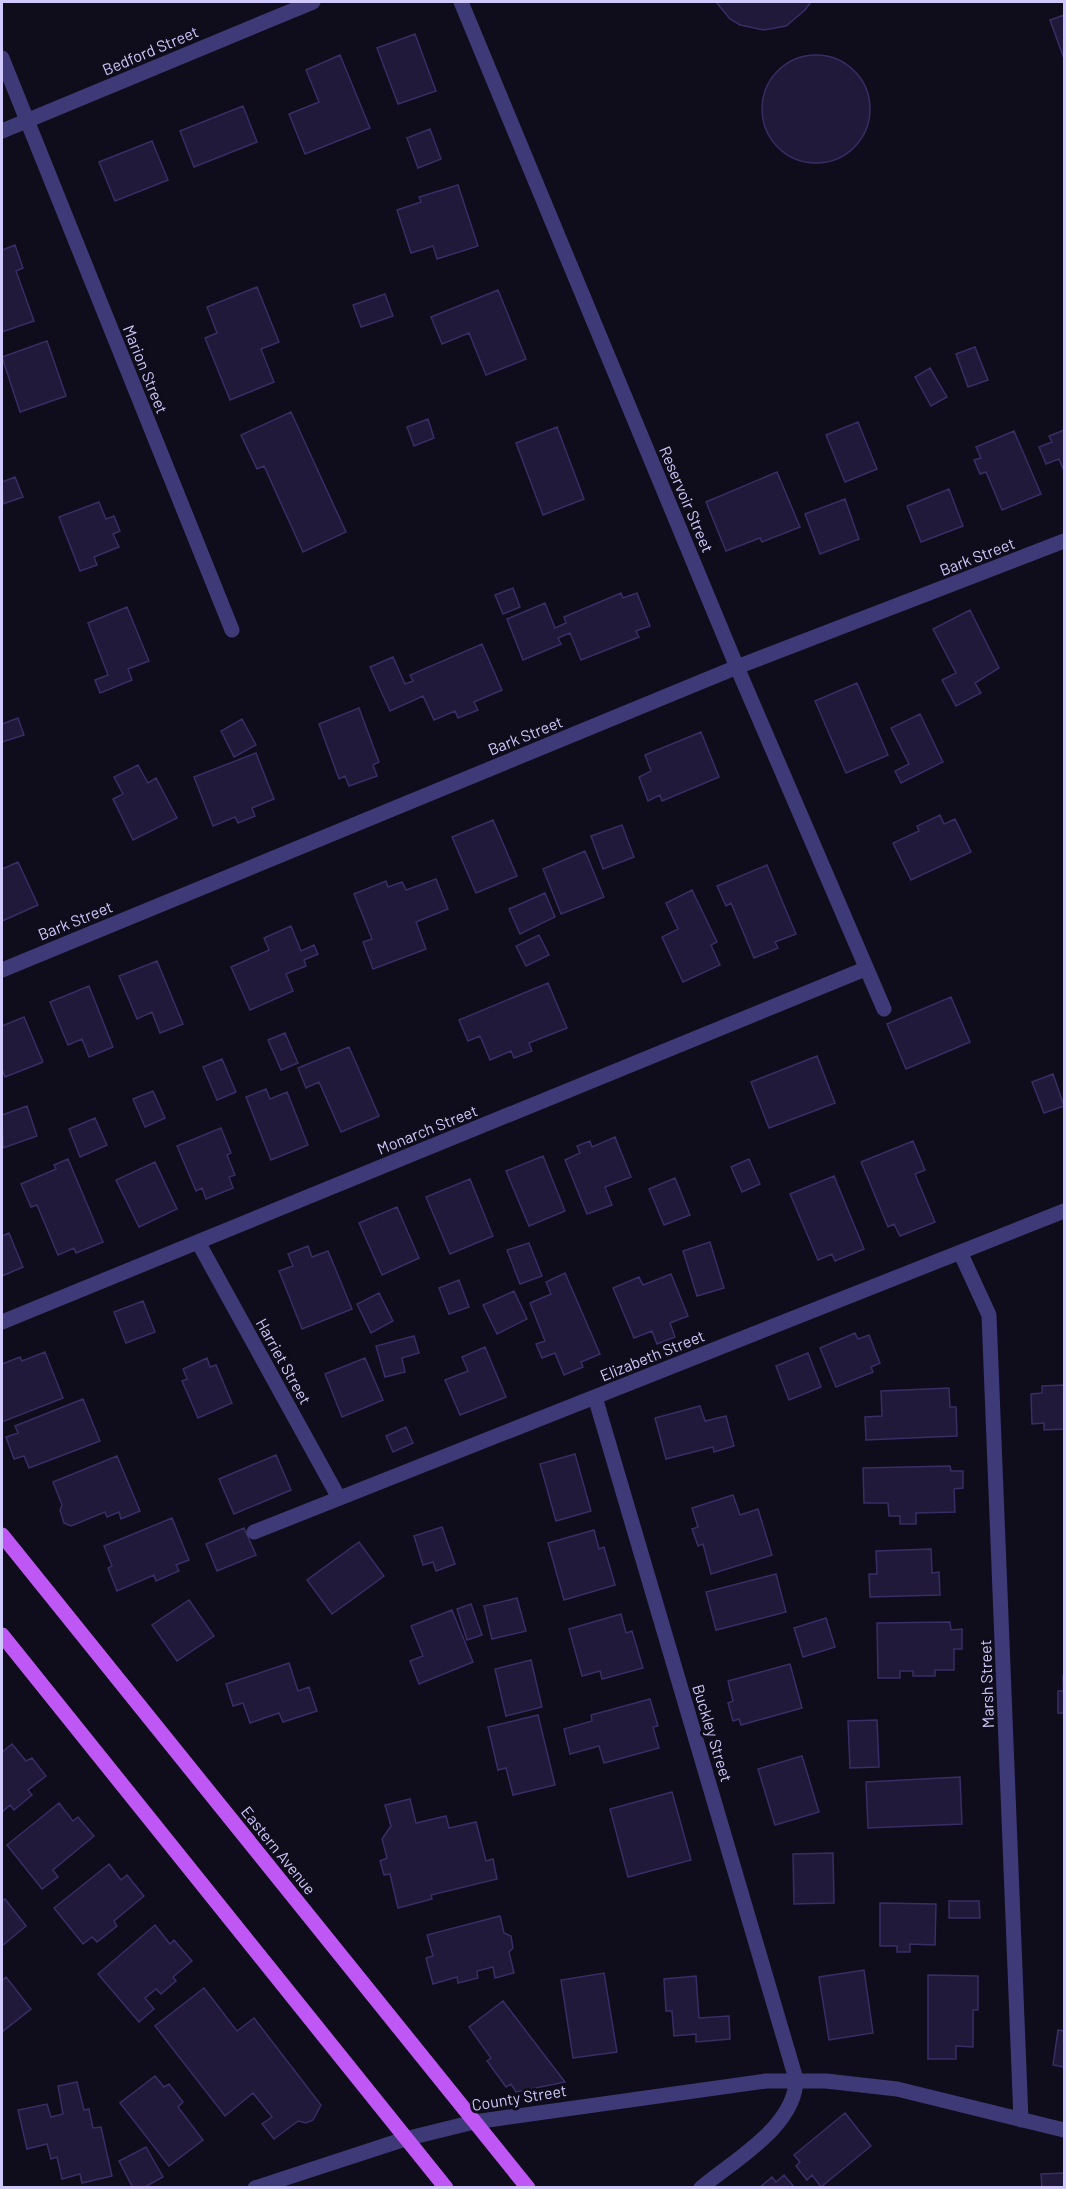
<svg xmlns="http://www.w3.org/2000/svg" width="1066" height="2189" viewBox="0 0 1066 2189" font-family="Barlow,sans-serif">
<style>
.building{fill:#21193a;stroke:#392d65;stroke-width:1.5}
.lines{fill:none;stroke-linecap:round;stroke-linejoin:round}
.minor{stroke:#3e3a77;stroke-width:15}
.major{stroke:#bf57f5;stroke-width:15}
.labels{text-anchor:middle;dominant-baseline:central;stroke-width:6;stroke-linejoin:round;paint-order:stroke}
.street-label{font-size:16px;fill:#d0c9fc;stroke:#0f0c1b}
</style>
<rect width="100%" height="100%" fill="#0f0c1b"/>
<!-- building -->
<path class="building" d="M716,2H811L805,10L786,26L764,30L740,25L730,19Z
M1064,15V55L1063,56L1050,20Z
M415,34L436,91L398,104L377,48Z
M340,55L370,128L305,154L289,114L319,102L306,70Z
M762 109a54 54 0 1 1 108 0a54 54 0 1 1-108 0Z
M243,106L257,142L194,167L180,131Z
M430,129L441,159L418,168L407,138Z
M152,141L168,180L115,201L99,162Z
M458,185L478,246L437,259L433,246L411,253L397,210L421,202L419,197Z
M15,245L23,268L16,271L34,321L2,332V250Z
M257,287L279,342L261,349L274,382L230,400L205,338L217,333L207,307Z
M498,290L526,359L486,375L469,333L442,344L431,317Z
M385,294L393,316L361,327L353,305Z
M47,341L66,396L20,412L2,357Z
M975,347L988,380L968,387L956,354Z
M930,368L947,397L931,406L915,377Z
M291,412L346,532L303,552L264,466L257,469L241,435Z
M428,419L434,438L414,446L407,427Z
M858,422L877,469L845,482L826,435Z
M557,427L584,499L543,515L516,443Z
M1064,430V471L1059,459L1046,464L1039,447L1052,442L1049,436Z
M1014,431L1041,494L1002,510L986,472L980,474L974,460L981,458L976,447Z
M777,472L800,527L762,542L760,538L726,551L706,502Z
M15,477L23,497L3,504L2,482Z
M949,489L963,526L921,542L907,506Z
M845,499L859,539L820,554L805,514Z
M99,502L106,519L114,516L120,531L113,534L119,547L94,557L97,565L80,571L59,517Z
M513,588L520,607L503,614L495,595Z
M621,593L623,598L637,593L650,626L636,631L639,637L581,660L570,633L558,638L561,644L523,660L507,619L545,603L555,628L566,623L564,617Z
M127,607L149,661L128,669L132,680L100,693L95,680L108,675L88,623Z
M970,610L999,668L975,683L981,693L956,706L942,680L956,673L933,629Z
M482,644L502,690L474,702L478,710L458,718L455,711L434,720L423,696L390,711L370,667L393,657L405,684L413,681L410,675Z
M857,683L888,755L846,773L815,701Z
M359,708L379,762L373,765L377,776L349,786L345,776L339,779L319,724Z
M920,714L943,762L901,783L895,771L909,764L891,728Z
M18,718L24,735L2,742V724Z
M242,719L256,745L234,757L221,731Z
M701,732L719,777L662,801L660,795L648,801L639,777L651,771L645,755Z
M256,753L274,799L252,808L255,816L238,823L235,817L213,826L194,777Z
M138,765L148,783L156,778L177,818L133,840L113,799L123,794L114,777Z
M940,815L944,824L955,819L971,852L911,880L893,843L919,831L917,826Z
M493,820L517,876L476,893L452,837Z
M622,825L634,857L603,869L591,836Z
M585,851L604,897L561,914L543,869Z
M18,862L38,905L2,921V869Z
M767,865L796,934L775,942L778,948L754,958L731,903L726,906L717,886Z
M436,879L448,909L416,922L426,949L373,969L363,942L372,939L354,894L386,881L388,887L402,882L406,890Z
M692,890L717,942L711,945L720,965L683,982L662,937L678,929L666,903Z
M545,893L555,917L520,934L509,909Z
M291,926L301,951L314,945L318,954L304,960L306,966L286,974L293,991L250,1010L231,967L269,950L264,938Z
M539,935L549,955L526,966L516,946Z
M157,961L183,1024L160,1033L152,1012L137,1019L119,976Z
M548,983L567,1028L529,1043L532,1051L514,1058L511,1051L490,1060L480,1036L468,1041L459,1020Z
M89,986L113,1047L89,1057L82,1039L68,1045L50,1002Z
M951,997L970,1042L906,1069L887,1024Z
M24,1017L43,1062L5,1077L2,1069V1026Z
M285,1033L298,1063L281,1070L268,1040Z
M349,1047L379,1116L341,1132L319,1082L306,1088L298,1068Z
M817,1056L835,1103L769,1128L751,1082Z
M222,1059L236,1092L217,1100L203,1067Z
M1053,1074L1064,1106L1044,1113L1032,1082Z
M266,1089L270,1099L287,1092L308,1145L271,1160L246,1097Z
M153,1091L165,1118L145,1127L133,1099Z
M27,1106L37,1136L3,1148L2,1115Z
M95,1118L107,1145L80,1157L69,1129Z
M221,1128L231,1153L227,1155L235,1175L229,1177L233,1188L206,1199L202,1188L196,1191L177,1146Z
M615,1137L631,1177L605,1187L612,1205L587,1214L565,1160L580,1153L577,1146L590,1141L592,1147Z
M913,1141L925,1170L915,1174L935,1222L900,1236L894,1224L888,1227L861,1162Z
M543,1156L565,1211L529,1226L506,1171Z
M68,1159L103,1242L76,1253L74,1248L58,1255L37,1205L31,1207L21,1184L56,1169L54,1165Z
M749,1159L760,1184L742,1192L731,1167Z
M155,1162L177,1209L139,1227L116,1180Z
M834,1176L864,1249L835,1261L832,1254L818,1260L790,1194Z
M675,1178L690,1215L664,1225L649,1189Z
M470,1179L493,1236L450,1254L426,1197Z
M397,1207L419,1258L382,1275L359,1223Z
M9,1233L23,1267L2,1276V1236Z
M710,1242L724,1288L697,1296L683,1251Z
M529,1243L542,1276L520,1284L507,1250Z
M308,1246L312,1257L328,1251L352,1309L302,1329L279,1271L293,1266L288,1254Z
M565,1273L600,1354L581,1362L583,1367L564,1375L555,1353L542,1358L536,1344L545,1341L530,1303L551,1294L546,1282Z
M671,1274L688,1316L670,1323L675,1337L657,1344L652,1331L634,1338L613,1288L639,1277L643,1285Z
M459,1280L469,1307L449,1314L439,1288Z
M514,1291L527,1319L497,1334L483,1305Z
M379,1293L393,1321L371,1333L357,1304Z
M143,1301L155,1332L126,1343L114,1312Z
M855,1333L858,1339L869,1335L880,1363L871,1367L873,1372L836,1387L820,1348Z
M414,1336L419,1353L402,1358L405,1372L385,1377L376,1346Z
M485,1347L506,1397L460,1415L445,1380L468,1371L462,1357Z
M45,1352L63,1398L2,1422V1364L20,1357L22,1361Z
M808,1353L821,1387L789,1400L776,1366Z
M207,1358L210,1367L216,1365L232,1403L198,1418L182,1381L187,1379L183,1369Z
M365,1358L383,1400L342,1417L325,1374Z
M1064,1385V1429L1044,1430V1423L1032,1424L1031,1394L1042,1393V1386Z
M949,1388L950,1407H956L957,1436L866,1440L865,1417L882,1416L881,1391Z
M83,1399L100,1441L29,1468L24,1456L14,1459L6,1437L18,1433L15,1426Z
M700,1406L705,1421L726,1416L734,1446L714,1452L713,1447L666,1459L655,1418Z
M406,1427L413,1443L393,1452L386,1436Z
M575,1454L591,1511L556,1521L540,1464Z
M276,1455L291,1490L234,1514L219,1479Z
M117,1456L140,1511L121,1519L119,1512L107,1517L105,1512L71,1526L64,1523L60,1510L62,1505L53,1482Z
M950,1466L951,1471H963V1488L954,1489L955,1512L916,1513V1524H900V1516H889L888,1503H864L863,1468Z
M733,1495L740,1515L758,1509L772,1555L711,1574L703,1544L698,1546L692,1529L698,1527L692,1508Z
M172,1518L189,1560L176,1565L179,1571L156,1581L154,1575L117,1591L108,1568L112,1566L104,1546Z
M442,1527L455,1564L436,1571L433,1562L423,1565L414,1536Z
M244,1528L256,1555L217,1571L206,1544Z
M594,1530L599,1549L604,1547L615,1585L564,1600L548,1543Z
M359,1542L384,1576L332,1614L307,1580Z
M931,1549L932,1573L939,1572L940,1595L870,1597L869,1574H877L876,1551Z
M776,1574L786,1612L716,1630L706,1592Z
M517,1598L526,1631L492,1639L484,1606Z
M189,1600L214,1636L177,1661L152,1625Z
M471,1604L482,1635L467,1640L457,1609Z
M452,1610L473,1662L419,1684L410,1661L423,1656L411,1626Z
M621,1614L626,1633L632,1631L643,1668L602,1679L600,1671L582,1676L569,1629Z
M826,1618L835,1647L803,1657L794,1628Z
M950,1622L951,1630L962,1629V1649H954V1670H935V1676H913V1671H900V1678H878L877,1623Z
M531,1660L542,1707L506,1716L495,1669Z
M289,1663L298,1691L309,1687L317,1711L283,1722L279,1713L250,1723L243,1703L233,1706L226,1684Z
M790,1664L802,1708L741,1725L739,1719L733,1721L728,1703L733,1701L728,1681Z
M1063,1675L1064,1713H1058V1691H1064Z
M650,1699L658,1726L653,1727L659,1748L604,1763L599,1746L570,1754L564,1729L592,1721L591,1715Z
M538,1715L555,1785L513,1795L506,1768L498,1770L488,1727Z
M877,1720L879,1767L850,1768L848,1721Z
M12,1744L26,1761L32,1758L46,1776L28,1790L32,1795L14,1810L10,1805L2,1812V1752Z
M802,1756L819,1812L775,1825L758,1769Z
M960,1777L962,1824L868,1828L866,1782Z
M672,1792L691,1860L628,1877L610,1809Z
M410,1799L416,1823L446,1816L449,1828L476,1822L486,1861L493,1859L497,1879L431,1895L432,1899L398,1908L390,1874L384,1875L380,1861L387,1858L382,1839L391,1826L385,1805Z
M59,1803L73,1821L78,1817L94,1836L53,1870L58,1877L42,1889L7,1845Z
M833,1853L834,1903L794,1904L793,1854Z
M109,1864L121,1880L127,1875L144,1896L114,1921L117,1926L97,1942L92,1937L83,1944L54,1908Z
M5,1899L26,1926L2,1946V1901Z
M949,1901H979L980,1918H949Z
M880,1903L936,1904L935,1945L910,1944V1952H897V1946H880Z
M500,1916L504,1933L511,1936L513,1948L509,1952L514,1973L495,1978L493,1967L477,1971L478,1978L458,1983L457,1977L433,1984L426,1958L433,1956L427,1935Z
M155,1925L170,1944L174,1940L192,1961L173,1977L176,1981L161,1994L156,1989L145,1998L154,2009L139,2022L98,1974Z
M864,1970L873,2033L829,2040L819,1977Z
M604,1973L617,2052L573,2058L561,1980Z
M928,1975L978,1976V2010H973V2047L956,2046V2059H928Z
M696,1976L699,2018L729,2016L730,2039L696,2042V2034L674,2036L672,2011H666L664,1979Z
M6,1977L31,2009L2,2032V1981Z
M204,1988L237,2031L254,2018L321,2105L313,2120L306,2123L298,2121L274,2139L262,2124L272,2117L253,2093L225,2116L155,2026Z
M503,2001L565,2082L516,2092L511,2084L506,2087L487,2061L491,2058L469,2027Z
M1058,2030L1064,2031V2067L1053,2065Z
M155,2076L164,2087L169,2084L183,2102L178,2107L203,2140L169,2166L120,2103Z
M77,2082L84,2110L89,2109L93,2128L101,2127L112,2176L82,2183L80,2174L62,2179L57,2157L51,2159L47,2144L27,2149L18,2110L47,2104L51,2117L63,2114L58,2086Z
M845,2113L871,2146L821,2187L812,2175L807,2180L796,2166L800,2162L794,2155Z
M146,2147L163,2177L143,2188H133L119,2161Z
M1064,2173V2188H1042L1041,2174Z
M784,2175L795,2188H759L772,2177L776,2182Z"/>
<g class="lines">
<!-- minor -->
<path class="minor" d="M461,2L737,667L884,1009
M2,58L232,630
M2,131L313,2
M2,970L737,667L1064,541
M198,1242L339,1498
M960,1252L989,1315L1021,2120
M2,1322L865,969
M595,1397L796,2079C796,2126 734,2160 701,2188
M254,1532L1064,1211
M255,2188L405,2139L474,2122L766,2081H826L897,2089L1064,2130"/>
<!-- major -->
<path class="major" d="M2,1535L528,2188
M2,1635L446,2188"/>
</g>
<g class="labels">
<!-- street labels -->
<g class="street-label">
<text transform="translate(150 50) rotate(-23)">Bedford Street</text>
<text transform="translate(146 369) rotate(68)">Marion Street</text>
<text transform="translate(687 499) rotate(67)">Reservoir Street</text>
<text transform="translate(977 556) rotate(-21)">Bark Street</text>
<text transform="translate(525 735) rotate(-22)">Bark Street</text>
<text transform="translate(75 920) rotate(-22)">Bark Street</text>
<text transform="translate(427 1129) rotate(-22)">Monarch Street</text>
<text transform="translate(652 1355) rotate(-22)">Elizabeth Street</text>
<text transform="translate(284 1361) rotate(61)">Harriet Street</text>
<text transform="translate(986 1684) rotate(-92)">Marsh Street</text>
<text transform="translate(713 1733) rotate(73)">Buckley Street</text>
<text transform="translate(279 1850) rotate(51)">Eastern Avenue</text>
<text transform="translate(519 2097) rotate(-9)">County Street</text>
</g>
</g>
<!-- border -->
<rect width="1066" height="2189" fill="none" stroke="#d0c9fc" stroke-width="6"/>
</svg>
